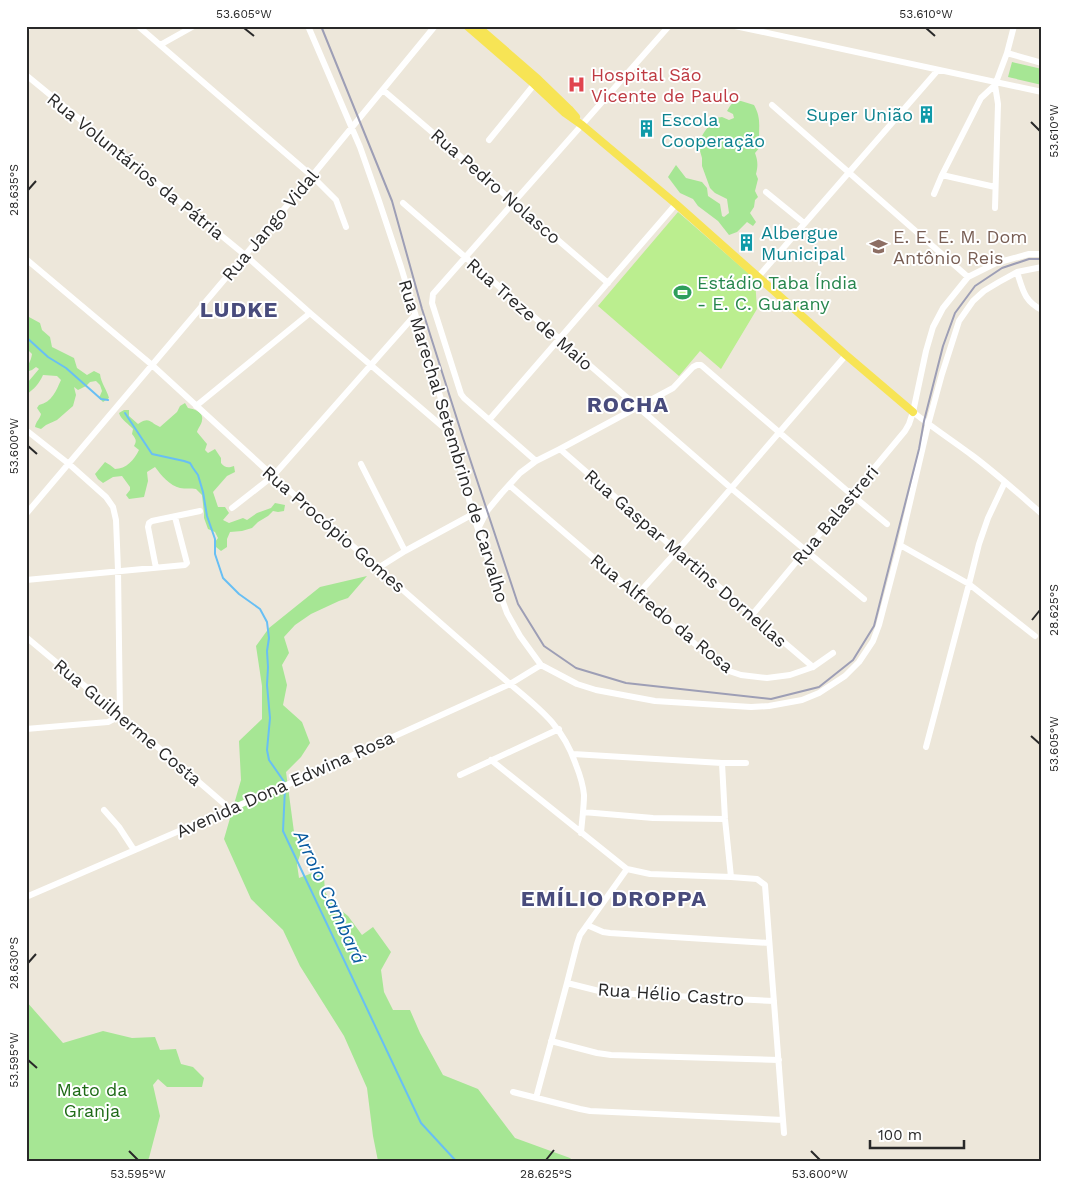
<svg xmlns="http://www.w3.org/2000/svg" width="1068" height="1187" viewBox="0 0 1068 1187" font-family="'Work Sans',sans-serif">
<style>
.green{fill:#a6e694}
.pitch{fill:#bbee8f}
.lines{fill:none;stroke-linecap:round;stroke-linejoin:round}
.stream{stroke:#68bff4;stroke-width:2}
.minor{stroke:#fff;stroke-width:6}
.major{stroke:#f7e455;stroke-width:8}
.rail{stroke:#9d9eb5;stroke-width:2}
.ticks{fill:none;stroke:#292929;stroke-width:2}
.labels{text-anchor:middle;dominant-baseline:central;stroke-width:4;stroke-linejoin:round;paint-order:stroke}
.health-label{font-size:18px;fill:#be3a42;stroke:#fff;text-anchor:start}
.culture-label{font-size:18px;fill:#0d838f;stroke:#fff;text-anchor:start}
.street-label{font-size:18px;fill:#292929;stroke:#fff}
.education-label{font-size:18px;fill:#785e54;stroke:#fff;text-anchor:start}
.leisure-label{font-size:18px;fill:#27864d;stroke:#fff;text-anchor:start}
.park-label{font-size:18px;fill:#1e6a16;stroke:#fff}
.water-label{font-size:19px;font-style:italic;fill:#075aa0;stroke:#fff}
.district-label{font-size:22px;font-weight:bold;letter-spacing:1px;fill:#484b7c;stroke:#fff}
.neatline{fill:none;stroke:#292929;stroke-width:2}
.ticks-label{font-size:12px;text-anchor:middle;fill:#292929}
</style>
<rect width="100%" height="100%" fill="#ede7da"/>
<!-- green -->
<path class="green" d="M1012,62L1042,69V85L1008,77Z
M734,101H741L754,105C763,121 757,130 760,147L755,153C758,161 758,166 756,174L758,179L755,191L758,197L755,200L754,207L750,213L756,222L753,226L747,222L737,232L729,235L718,221L698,206L693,199L680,193L668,177L676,165L686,178L702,182L707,188L708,196L720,204L722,216L724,217L729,213L727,199L715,193L710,188L702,166V158L700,151L696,145C703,137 703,130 712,124L717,125L716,118L722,117L729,120L734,118L733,114L727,111L730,106Z
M29,317L40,323L42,330L50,337L52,347L74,358L77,368L87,375L94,371L100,374C101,383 107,390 109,398L103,402L99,398L102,391L100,385L96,381L90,382L86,386L78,390L74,387L76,395L73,406L57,420L46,425L41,429L35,427C36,421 40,419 41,414L37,408L39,405C52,402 56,391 61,380L57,376L43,375C39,384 34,389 26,395V382H28L39,369L36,367L32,370L26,372C27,365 31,362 32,354L28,350H26V318Z
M185,403L188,408C194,409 204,412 202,420C202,424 198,428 197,432L207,444L205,450L208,453L215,449L221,458V463C225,468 228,468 234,466L235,472L227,476L213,492L218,507H225L229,513L223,520L229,523L243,518L247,520L257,513L271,508L275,503L285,505L284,511L278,512L273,511L268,516L258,522L252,528L242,531L230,532L227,539V547L221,551L216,547L215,542L218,538L215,532L208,529L204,518V513L202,495L196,489C191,488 185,489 180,488C170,486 161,475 155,467L147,472L148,481L144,497L129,499L126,495L130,490V487L122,476L113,477L103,483L98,479L95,474L105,462L110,465L115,469C126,469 134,460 139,450L134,446C137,441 136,439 132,434L133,429C129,424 121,420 119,413L124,410H129V416L138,424C150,416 150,423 160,427L177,412L180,406Z
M367,576L348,598L339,601L311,614L295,625L284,637L289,653L282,665L287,685L283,705L302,722L310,743L301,757L286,772L294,832L305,840L297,864L299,878L315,872L324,877L325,892L332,903L348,916L362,935L373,927L391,952L381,970L384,992L393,1010H410L420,1033L443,1075L478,1089L515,1138L570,1158L573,1161H378L373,1136L367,1088L344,1036L300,966L283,930L251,899L224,839L241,780L239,741L262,719V686L256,646L269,628L320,587Z
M26,1001L63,1043L103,1031L132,1038L155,1037L160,1050L176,1049L181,1064L193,1067L204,1078L202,1087H167L158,1079L153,1085L160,1116L149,1158L147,1161H26Z"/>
<!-- pitch -->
<path class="pitch" d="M678,212L755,279L757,309L721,369L700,351L679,376L598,306Z"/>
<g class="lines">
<!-- stream -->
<path class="stream" d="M26,337L48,357L66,368L101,399L108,400
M125,413L152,454L184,461L190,463L193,468L198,475L203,492L207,516L215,539V554L223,578L239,594L260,609L267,622L269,638L267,651L268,667L267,685L270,718L267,750L269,760L285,783
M285,788L283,831L421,1123L456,1161"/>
<!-- minor -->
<path class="minor" d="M138,26L312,176L336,200L346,227
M308,26L360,147L379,201L401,267L444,409L473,514L492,572L507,613L520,636L541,665L577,684L596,690L655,701L751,707L769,706L802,700L819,693L845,676L859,662L873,641L879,625L900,545L928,425L942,374L959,321L973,301L984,291L999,282L1017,272L1042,267
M735,26L1042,92
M26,30L29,26
M160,45L194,26
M1007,53L1042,63
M26,75L245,255L310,313L450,433
M995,85L981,98L942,175L995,187
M383,90L608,283
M772,105L968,277
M489,140L537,81
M766,192L804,223
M934,194L942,175
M403,203L731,488L864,599
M995,208L998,104L995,85L1007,53L1014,26
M26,259L152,365L273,476L510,684C540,709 563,726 576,765C580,775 583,784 584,795C584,807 582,820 581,833
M1017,272C1023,290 1024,301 1042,310
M758,277L938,70
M196,406L310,313
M913,412C933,428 953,441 973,456C997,474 1019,494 1042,514
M489,420L676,204
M26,430L69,464L106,497L113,507L116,520L118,570L120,716L108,722L26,729
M560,449L677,551L813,667
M536,461L464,398L461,394L432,303L433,294L669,26
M361,464L405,551
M509,485L637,595L726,670L741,675L767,678L790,675L813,667L833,653
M232,508L273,476L415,315
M26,514L312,176L435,26
M478,529L487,511
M900,545L969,584L1035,636
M156,568L148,527L149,523L152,521L200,511
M378,568L405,551L473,514L487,511L501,494L520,473L536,461L560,449L673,388L693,367L697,365H701L852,495L887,524
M26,580L185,565L187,563L175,517
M637,595L677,551L846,355
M752,615L905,431L909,424L913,412L926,351L933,327L943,308L968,277L996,263L1029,254H1042
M26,637C94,694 163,750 230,809
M926,747L969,584L979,544L988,518L1005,482
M573,754L722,763H746
M491,760L627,869L650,874L731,877L757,879L765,885L784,1133
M722,763L725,819L731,877
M460,775L559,729
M104,810L119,827L134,850
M583,812L653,818L725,819
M26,897L230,809L280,788L510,684L541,665
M587,925L603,932L610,933L769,943
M567,983L603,992L614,993L774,1001
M551,1041L597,1053L611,1055L779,1060
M513,1092L580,1109L590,1111L783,1120
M536,1098L567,983L577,944L580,935L627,869"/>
<!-- major -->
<path class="major" d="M467,26L534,84L565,113L582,125L676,204L846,355L913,412
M477,26L538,79L569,109L576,117"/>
<!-- rail -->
<path class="rail" d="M321,26L392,201L422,309L463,438L518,604L544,646L576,668L626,683L771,699L819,687L853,660L874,626L919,449L924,421L943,346L955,313L975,286L1002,268L1029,259H1042"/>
</g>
<!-- ticks -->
<path class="ticks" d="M244,28L254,36M926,28L935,36M1031,122L1040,131M28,190L36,181M28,446L37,454M1032,620L1040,610M1031,736L1040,744M28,963L36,954M28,1060L37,1068M129,1151L138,1160M811,1151L820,1160M546,1160L554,1150"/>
<!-- icons -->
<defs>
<symbol id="hospital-bare" viewBox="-9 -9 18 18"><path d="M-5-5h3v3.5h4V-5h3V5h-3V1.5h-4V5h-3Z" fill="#e0444e" stroke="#fff" stroke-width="2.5" paint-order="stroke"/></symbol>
<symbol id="building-bare" viewBox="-9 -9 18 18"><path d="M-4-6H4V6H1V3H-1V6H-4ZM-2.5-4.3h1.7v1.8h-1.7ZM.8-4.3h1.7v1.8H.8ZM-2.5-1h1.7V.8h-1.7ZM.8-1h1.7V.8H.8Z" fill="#0f9aa8" stroke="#fff" stroke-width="2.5" paint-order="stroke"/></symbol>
<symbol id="school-bare" viewBox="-9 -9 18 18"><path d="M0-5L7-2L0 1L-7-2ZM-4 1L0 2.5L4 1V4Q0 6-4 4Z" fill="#8d6e63" stroke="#fff" stroke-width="2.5" paint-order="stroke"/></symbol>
<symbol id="stadium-bare" viewBox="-9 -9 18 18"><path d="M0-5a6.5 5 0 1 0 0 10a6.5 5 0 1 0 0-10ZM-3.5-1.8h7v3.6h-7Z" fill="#2e9e5b" stroke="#fff" stroke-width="2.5" paint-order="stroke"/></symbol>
</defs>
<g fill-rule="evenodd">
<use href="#hospital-bare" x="564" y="72" width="25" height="25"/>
<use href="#building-bare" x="914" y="102" width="25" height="25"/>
<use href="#building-bare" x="634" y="116" width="25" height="25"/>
<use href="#building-bare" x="734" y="230" width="25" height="25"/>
<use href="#school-bare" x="866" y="234" width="25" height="25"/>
<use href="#stadium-bare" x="670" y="280" width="25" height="25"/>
</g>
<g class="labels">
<!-- health labels -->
<g class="health-label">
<text x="591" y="74">Hospital São<tspan x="591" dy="21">Vicente de Paulo</tspan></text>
</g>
<!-- culture labels -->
<g class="culture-label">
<text x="913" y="114" text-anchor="end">Super União</text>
<text x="661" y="119">Escola<tspan x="661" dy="21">Cooperação</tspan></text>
<text x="761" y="232">Albergue<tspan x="761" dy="21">Municipal</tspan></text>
</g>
<!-- street labels -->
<g class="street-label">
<text transform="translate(136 166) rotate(39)">Rua Voluntários da Pátria</text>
<text transform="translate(496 186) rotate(41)">Rua Pedro Nolasco</text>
<text transform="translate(270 225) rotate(-50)">Rua Jango Vidal</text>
<text transform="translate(530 314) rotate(41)">Rua Treze de Maio</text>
<text transform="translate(454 441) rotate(73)">Rua Marechal Setembrino de Carvalho</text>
<text transform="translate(835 515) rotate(-50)">Rua Balastreri</text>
<text transform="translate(334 529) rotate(41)">Rua Procópio Gomes</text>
<text transform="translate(686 558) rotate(41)">Rua Gaspar Martins Dornellas</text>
<text transform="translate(662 613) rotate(39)">Rua Alfredo da Rosa</text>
<text transform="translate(128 722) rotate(40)">Rua Guilherme Costa</text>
<text transform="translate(285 784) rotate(-24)">Avenida Dona Edwina Rosa</text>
<text transform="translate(671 994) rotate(4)">Rua Hélio Castro</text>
</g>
<!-- education labels -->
<g class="education-label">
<text x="893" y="236">E. E. E. M. Dom<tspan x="893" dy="21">Antônio Reis</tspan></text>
</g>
<!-- leisure labels -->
<g class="leisure-label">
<text x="697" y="282">Estádio Taba Índia<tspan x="697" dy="21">- E. C. Guarany</tspan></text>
</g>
<!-- park labels -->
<g class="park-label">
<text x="92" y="1089">Mato da<tspan x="92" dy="21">Granja</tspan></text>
</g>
<!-- water labels -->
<g class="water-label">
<text transform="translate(330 897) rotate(65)">Arroio Cambará</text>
</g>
<!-- district labels -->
<g class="district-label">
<text x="239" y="309">LUDKE</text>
<text x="628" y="404">ROCHA</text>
<text x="614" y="898">EMÍLIO DROPPA</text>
</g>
</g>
<!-- border -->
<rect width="1068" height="1187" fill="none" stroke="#ffffff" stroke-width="55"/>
<!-- scale -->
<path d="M870 1140v8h94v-8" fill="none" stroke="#292929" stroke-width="2.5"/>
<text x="878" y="1140" font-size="15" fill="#292929" stroke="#ffffff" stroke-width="4" paint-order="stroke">100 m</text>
<rect x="28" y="28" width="1012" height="1132" class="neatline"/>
<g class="ticks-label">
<text x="244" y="18">53.605°W</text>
<text x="926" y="18">53.610°W</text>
<text transform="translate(1054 131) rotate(-90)" y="4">53.610°W</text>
<text transform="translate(14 190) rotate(-90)" y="4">28.635°S</text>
<text transform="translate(14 446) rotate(-90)" y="4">53.600°W</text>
<text transform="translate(1054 610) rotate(-90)" y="4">28.625°S</text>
<text transform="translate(1054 744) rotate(-90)" y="4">53.605°W</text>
<text transform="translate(14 963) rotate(-90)" y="4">28.630°S</text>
<text transform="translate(14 1060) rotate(-90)" y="4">53.595°W</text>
<text x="138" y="1178">53.595°W</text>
<text x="546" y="1178">28.625°S</text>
<text x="820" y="1178">53.600°W</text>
</g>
</svg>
